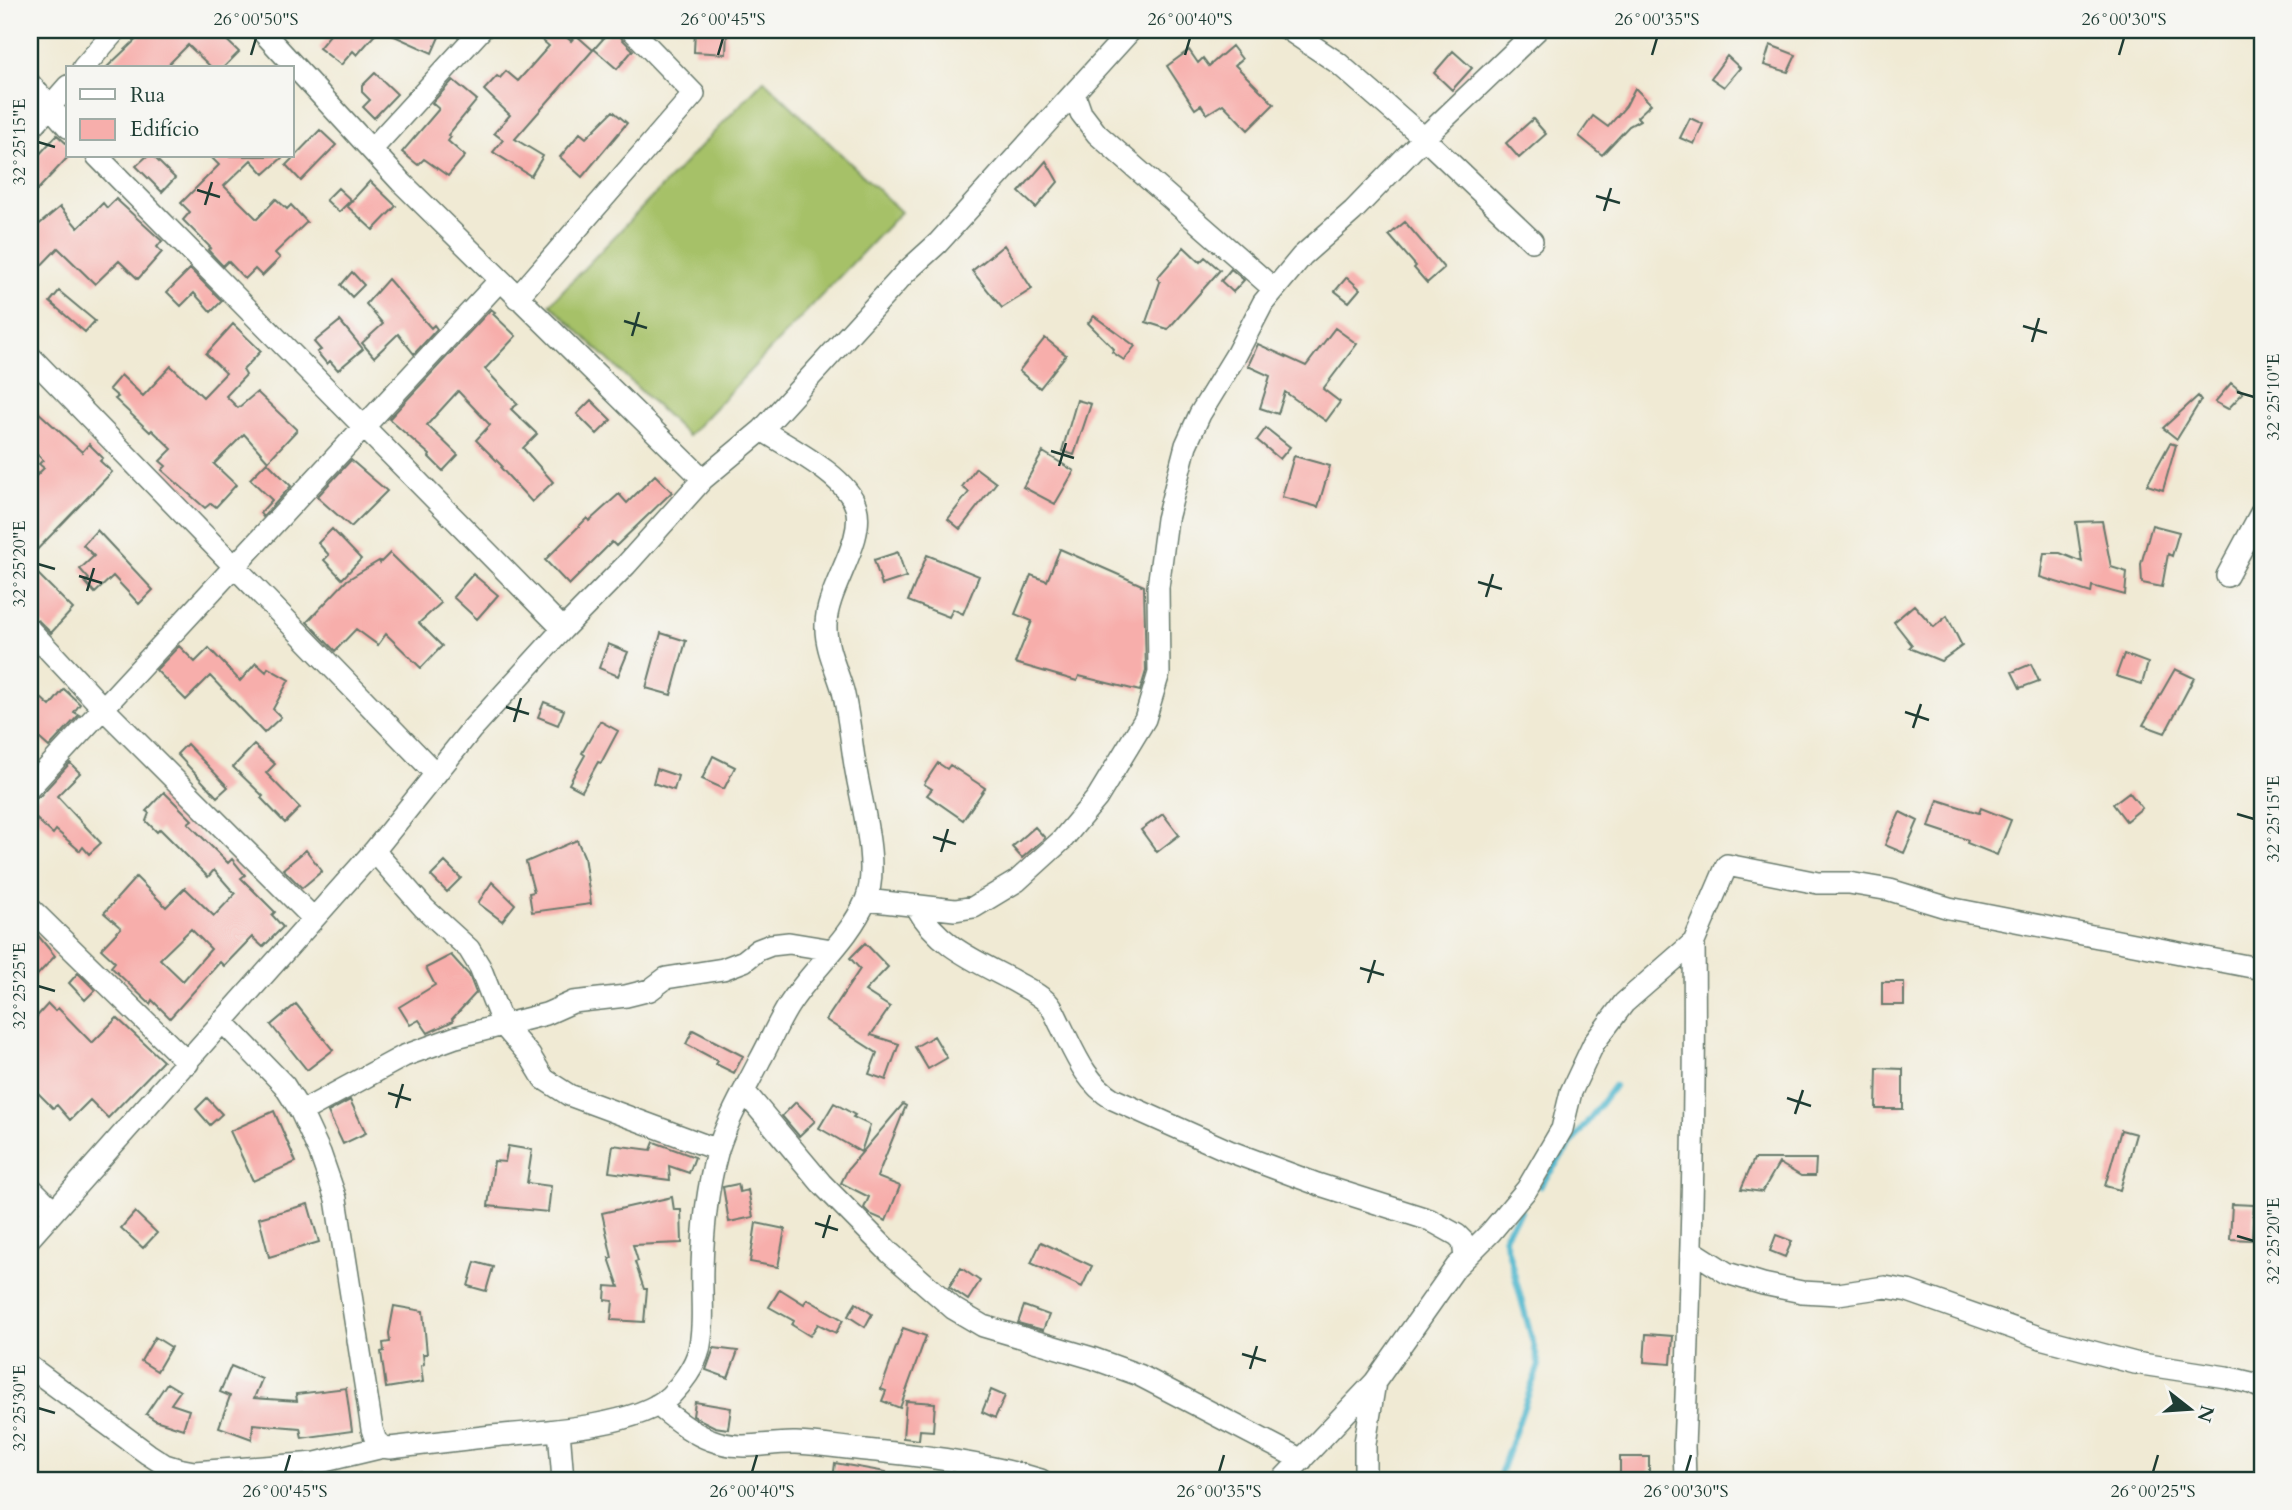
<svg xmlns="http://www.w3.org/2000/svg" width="2292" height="1510" viewBox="0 0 2292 1510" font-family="Cardo,serif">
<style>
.pitch{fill:#a6c168;stroke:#627f4e;stroke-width:2}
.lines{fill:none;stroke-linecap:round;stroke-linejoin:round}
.stream{stroke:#50b7ce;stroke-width:6}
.building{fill:#f7aeab;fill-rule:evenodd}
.street-casing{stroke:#687a6c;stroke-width:24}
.street{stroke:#fff;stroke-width:21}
.ticks{fill:none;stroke:#1f3d34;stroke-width:2.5}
.neatline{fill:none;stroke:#1f3d34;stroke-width:2.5}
.ticks-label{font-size:18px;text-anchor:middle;fill:#1f3d34}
</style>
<rect width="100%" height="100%" fill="#f6f6f2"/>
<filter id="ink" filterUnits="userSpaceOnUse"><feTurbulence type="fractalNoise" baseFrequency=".0143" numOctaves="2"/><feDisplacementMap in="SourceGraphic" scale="14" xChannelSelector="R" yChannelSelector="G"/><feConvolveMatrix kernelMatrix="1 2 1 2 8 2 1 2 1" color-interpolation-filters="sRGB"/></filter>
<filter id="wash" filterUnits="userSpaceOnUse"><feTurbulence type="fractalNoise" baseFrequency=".00686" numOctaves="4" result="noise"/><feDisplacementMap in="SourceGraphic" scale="28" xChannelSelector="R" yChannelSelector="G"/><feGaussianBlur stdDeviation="1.57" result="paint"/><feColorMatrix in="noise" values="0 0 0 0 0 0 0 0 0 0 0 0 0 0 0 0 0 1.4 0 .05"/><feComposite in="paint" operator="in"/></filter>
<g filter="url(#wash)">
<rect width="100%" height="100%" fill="#f0ead4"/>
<!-- pitch -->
<path class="pitch" d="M764,80L901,212L688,436L550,304Z"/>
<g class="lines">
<!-- stream -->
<path class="stream" d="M1540,1186L1614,1086
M1498,1480L1539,1365L1504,1236L1521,1211"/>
</g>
<g id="blocks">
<!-- building -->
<path class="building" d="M146,30H216L239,52L223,68H212L188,45L165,68H106Z
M334,30H379L357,55L353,51L341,65L319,48Z
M381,30H442L432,53Z
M530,30H558L571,41L576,35L593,50L515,139L543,156L531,176L493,152L503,140L494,133L510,115L484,90L497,76L500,78L506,71L518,81L549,46Z
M611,30L619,32L622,39L633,50L617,69L594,49Z
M695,30H727L726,54L694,52Z
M1770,45L1796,55L1788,72L1764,65Z
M1232,46L1242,59L1235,65L1274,104L1248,130L1223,104L1207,114L1201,105L1195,109L1167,66L1189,50L1198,63L1203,58L1209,66Z
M1453,51L1472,68L1452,90L1434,73Z
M1727,56L1740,68L1724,87L1711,78Z
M375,73L397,94L374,118L363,107L370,100L362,92V86Z
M453,80L477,100L448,135L451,137L448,141L465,156L448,176L424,159L418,165L402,152L439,109L432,103Z
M1635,88L1651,104L1637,117L1640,120L1629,126L1602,155L1579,136L1593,116L1608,127L1626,106Z
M613,111L627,123L582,177L560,157L580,133L586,138Z
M1690,118L1703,124L1694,144L1680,138Z
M1533,119L1546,134L1519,158L1506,143Z
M320,130L336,145L301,181L286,165Z
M57,135L68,145V157L30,198V151L37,157Z
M147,156H153L175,178L162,192L136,166Z
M210,156H284L264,174L251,160L224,186L257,219L276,199L287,209L291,205L307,222L275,253L280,258L262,276L255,269L245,279L228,261L223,266L208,250L211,248L183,220L190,212L181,203L219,165Z
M1046,161L1058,182L1036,208L1019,192Z
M370,181L396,206L373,230L347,206Z
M338,188L351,200L339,212L326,200Z
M116,199L162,241L157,247L162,252L138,279L119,261L95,284L58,248L30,277V232L60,207L78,228L103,203L107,208Z
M1405,222L1444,268L1427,283L1414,268L1416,266L1389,235Z
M1004,245L1032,289L1002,308L972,271Z
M1184,247L1200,262L1205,257L1220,270L1168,329L1146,322L1160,282L1157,278Z
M190,269L222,301L211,312L194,293L181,306L167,292Z
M1231,269L1244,280L1233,292L1221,281Z
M352,272L364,285L352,297L341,285Z
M1347,277L1360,289L1349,302L1335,291Z
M388,279L431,328L434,325L437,329L414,354L398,334L374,357L362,343L383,324L366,304Z
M59,291L95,321L85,332L50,302Z
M491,309L495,312L493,314L516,336L485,369L518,404L511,409L537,434L523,448L553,482L532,502L501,468L502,466L476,440L490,425L458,391L427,425L458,455L443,471L429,457L430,455L389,419Z
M1094,316L1135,346L1124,360L1112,352L1114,349L1088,323Z
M340,321L363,349L338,370L330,361L327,364L317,352L321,350L314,342Z
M233,324L261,351L243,370L246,375L226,396L238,408L257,392L297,430L268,461L244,434L214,464L236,485L216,507L211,503L205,508L162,470L166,466L160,461L172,449L152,430L150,432L115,399L118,397L109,389L121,375L143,396L171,366L203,397L226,373L206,354Z
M1335,328L1357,344L1323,389L1340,402L1326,421L1285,392L1278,414L1260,408L1270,376L1248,366L1258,344L1306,366Z
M1045,338L1066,355L1040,388L1019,371Z
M2231,383L2243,393L2228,409L2215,402Z
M2198,396L2201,400L2177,439L2163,428Z
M591,400L611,420L597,434L577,414Z
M1077,400L1091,404L1074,455L1062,451Z
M37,411L82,452L89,444L103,458L100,461L112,472L30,557V482L44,468L39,464L43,460L30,448V419Z
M1266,428L1290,447L1280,459L1257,440Z
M2170,443L2176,445L2163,490L2147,485Z
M1043,452L1074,471L1055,504L1023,487Z
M1294,456L1330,466L1318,507L1282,497Z
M351,460L387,491L351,527L317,497Z
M267,462L291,486L263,517L260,513L272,500L250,479Z
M976,468L996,483L960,529L948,519L969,492L962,487Z
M655,475L672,492L616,546L612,542L569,585L545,560L587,518L589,521L619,494L627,503Z
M2102,521L2111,567L2127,572L2125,595L2092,586L2091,593L2040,577L2044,553H2060L2082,562L2076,522Z
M2152,525L2179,532L2172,556L2168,554L2162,587L2142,583L2141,564Z
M332,529L361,559L342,579L324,560L329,555L318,543Z
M97,530L153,590L139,604L113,576L95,593L85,582L89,579L80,569L94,556L83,545Z
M1060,549L1144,586L1146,671L1140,691L1079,676L1077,681L1015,663L1032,621L1015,614L1031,575L1047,581Z
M898,552L906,577L882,585L874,560Z
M390,553L441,603L419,623L442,646L421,668L386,634L378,645L356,629L335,651L307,622L347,580L379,561L380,563Z
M927,555L979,576L963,614L953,609L949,617L908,601Z
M30,566L73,609L51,633L39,621L30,617Z
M473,574L498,595L477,619L453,597Z
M1914,605L1934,627L1947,616L1962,646L1941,661L1909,648L1912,645L1894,622Z
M661,633L686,641L671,695L646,688Z
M608,644L628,652L618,676L599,668Z
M179,646L195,662L209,648L240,681L256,663L266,672L268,668L289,680L273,709L281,717L264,733L210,676L186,700L156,670Z
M2124,654L2148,663L2142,684L2116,676Z
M2031,664L2039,681L2020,688L2012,672Z
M2175,669L2194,678L2165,733L2143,725Z
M30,688L50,706L64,689L80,704L74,712L79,715L49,747L30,730Z
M544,702L564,710L558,725L538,717Z
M600,721L618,731L601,763L598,762L582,791L569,784L585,755L582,753Z
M187,744L228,787L217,797L177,754Z
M254,745L275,764L266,773L300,808L285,823L261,798L263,796L233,767Z
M713,756L735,767L724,789L702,779Z
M70,763L80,773L57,796L101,843L89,854L83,847L80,851L56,830L53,834L30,813V800L40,796Z
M938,763L947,769L950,765L985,788L963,820L927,795L932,789L924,784Z
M657,769L678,776L674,790L653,783Z
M164,792L192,820L188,823L228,863L232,859L245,875L241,878L275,912L272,915L283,927L263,947L252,937L224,966L220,962L170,1018L152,1000L150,1004L111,967L115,962L101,949L121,928L104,913L136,877L166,907L185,888L214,916L235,894L214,870L208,877L160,829L157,832L146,821L149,813L146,811ZM191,929L211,949L183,981L160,959Z
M2129,792L2142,808L2126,821L2113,804Z
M1938,800L1979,813L1981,808L2011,820L1997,855L1967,843L1968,840L1929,827Z
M1900,812L1918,821L1904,853L1885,845Z
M1163,814L1179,835L1157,852L1141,830Z
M1035,827L1045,838L1022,858L1012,847Z
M577,840L584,856L591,904L532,912L529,893L534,892L526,862Z
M306,850L322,871L302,888L283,869Z
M445,862L461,878L447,892L431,876Z
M492,882L515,904L502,921L478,903Z
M30,926L55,956L30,983Z
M865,943L888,967L865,991L890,1007L871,1035L899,1044L886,1080L869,1074L877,1053L826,1020L860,969L850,958Z
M451,955L469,975L476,993L452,1019L453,1021L428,1033L419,1020L410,1025L399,1007L435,985L426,968Z
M78,973L95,990L85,1000L69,983Z
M1882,982H1904V1005H1882Z
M48,1004L55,1011L58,1008L92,1043L117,1018L163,1061L108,1118L90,1100L70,1120L57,1105L53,1108L30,1085V1024Z
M296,1004L333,1050L307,1070L271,1025Z
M693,1030L743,1056L734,1073L716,1064L718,1061L686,1044Z
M934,1036L947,1058L928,1069L915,1047Z
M1877,1068L1903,1069V1109H1876Z
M207,1098L222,1114L210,1125L196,1109Z
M350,1100L366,1133L343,1144L328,1112Z
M796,1102L815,1121L799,1136L782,1116Z
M834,1103L855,1115L853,1117L870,1125L861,1152L819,1128Z
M903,1104L906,1106L877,1177L900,1186L886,1221L870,1214L864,1208L869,1197L841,1183L848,1169Z
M274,1111L296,1162L253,1181L230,1131Z
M2121,1130L2136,1134L2120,1190L2105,1186Z
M654,1142L695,1157L689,1173L669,1166L670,1180L609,1172L613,1145L651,1150Z
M508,1146L532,1150L527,1183L551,1186L548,1212L488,1206L494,1161L505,1162Z
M1754,1159H1816L1815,1176H1801L1779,1163L1762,1192L1741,1189Z
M738,1184L740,1192L748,1190L753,1217L729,1222L723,1187Z
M672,1197L674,1210H681L682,1243L633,1245L638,1261L635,1262L644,1289H647L644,1322L611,1320L613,1301L605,1300L606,1286L619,1287L609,1258H612L602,1213Z
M308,1204L319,1242L269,1257L259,1218Z
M2232,1204L2254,1205L2252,1240L2230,1239Z
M135,1212L157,1233L143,1248L121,1228Z
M756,1223L785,1229L778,1267L750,1262Z
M1776,1235L1792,1241L1785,1257L1770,1251Z
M1041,1242L1092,1266L1082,1287L1031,1263Z
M475,1262L493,1267L486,1291L468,1286Z
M961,1268L980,1281L968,1300L949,1287Z
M780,1289L804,1304L807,1299L843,1320L836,1333L818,1324L810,1336L792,1325L794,1321L769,1307Z
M856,1303L872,1314L865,1327L848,1316Z
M394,1306L423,1311L427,1354H423L424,1364L421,1366L423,1382L386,1388L381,1352L384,1351L383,1343L390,1342L389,1333Z
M1024,1306L1049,1315L1043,1330L1018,1323Z
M903,1328L926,1336L900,1408L882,1401L886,1391L881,1389Z
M1646,1334L1673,1336L1671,1364L1644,1362Z
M155,1337L171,1347L157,1371L141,1361Z
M714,1348L738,1351L728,1378L706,1370Z
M231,1366L262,1379L254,1398L297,1401L296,1394L346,1388L352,1431L302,1438L300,1428L253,1424L252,1439L219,1427L230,1396L220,1392Z
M167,1383L180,1391L171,1404L189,1410L183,1429L155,1420L146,1414Z
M991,1390L1005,1396L995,1418L982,1412Z
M906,1401L935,1403L933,1431L920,1430L919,1440L903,1438Z
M695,1402L731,1408L728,1429L715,1427L693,1416Z
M1620,1457H1649V1480H1620Z
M835,1463L886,1472L885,1480H833Z"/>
</g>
</g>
<g filter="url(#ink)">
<use href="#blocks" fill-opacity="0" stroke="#687a6c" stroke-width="2"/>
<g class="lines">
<defs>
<path id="street" d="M261,30L401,182L703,479
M1289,30L1338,63L1424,138L1532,241
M83,68L116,30
M30,84L68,127
M1074,93L1081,113L1097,134L1274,289
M30,129L68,86
M372,149L481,30
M97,156L563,629
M517,298L694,94L632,30
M30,356L436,774
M2227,576L2262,511
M30,630L103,708L313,918
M30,787L500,280
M374,851L424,908L469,949L480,967L503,1025L530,1056L544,1079L569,1095L718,1150
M866,900L955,910L974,907L1017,881L1062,840L1097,798L1145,719L1159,673L1158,587L1167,519L1186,445L1200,414L1236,355L1263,303L1302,256L1353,211L1424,138L1537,30
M916,906C937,945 974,960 1012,980C1024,987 1038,993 1048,1003C1054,1009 1057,1019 1061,1026C1075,1054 1086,1083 1113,1099L1229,1151L1317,1184L1430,1220L1457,1235L1463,1241L1465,1258
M30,908L188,1063
M222,1021L284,1085L301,1112L320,1153L336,1199L372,1429L376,1441L383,1447
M744,1091L821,1183L890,1253L954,1309L983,1326L1092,1358L1139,1375L1302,1460
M301,1112L404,1056L456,1037L546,1014L573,1002L626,996L650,990L666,978L723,969L744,961L758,950L771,945L789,943L832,950
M30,1187L54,1211
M30,1238L374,851L471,730L563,629L626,565L703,479L762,430L906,272L938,243L1131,30
M1691,1250L1727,1273L1763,1284L1802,1292L1838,1294L1885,1287L1908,1291L2044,1339L2135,1363L2226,1377L2251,1383L2262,1388
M30,1367L148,1454L165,1465L178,1469L194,1472L316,1463L383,1447L390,1448C424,1444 458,1440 492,1436C538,1432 637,1427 670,1396C682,1384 695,1366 699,1350C705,1323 701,1295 702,1268C703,1229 707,1190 717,1153C726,1122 746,1088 760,1060C770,1042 778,1022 789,1005C812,969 849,940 866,900C880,866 861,802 855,765C851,740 849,716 843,691C837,670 825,647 826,625C826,589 866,541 856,507C847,476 788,447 762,430
M657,1405C674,1418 691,1433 711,1440C742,1452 766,1442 796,1443C820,1444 843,1448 866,1450C925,1456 983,1463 1041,1480
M559,1430L563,1480
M1282,1480L1375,1382L1456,1267L1491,1232L1527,1189L1562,1129L1571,1092L1594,1043L1624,1003L1694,942L1727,865L1818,883H1849L1890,890L1949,908L2262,969
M1365,1480V1443L1375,1382
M1685,1480L1684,1447C1691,1279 1696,1111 1694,942"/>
</defs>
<!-- street casing -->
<use href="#street" class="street-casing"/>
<!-- street -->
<use href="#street" class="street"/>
</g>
</g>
<!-- ticks -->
<path class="ticks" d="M251,55L256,38M718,55L723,38M1185,55L1190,38M1652,55L1657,38M2119,55L2124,38M38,142L55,147M197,190L220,197M1596,196L1620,203M205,205L212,182M1604,211L1611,188M624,321L647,328M2023,326L2047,333M632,336L639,312M2032,342L2039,318M2237,392L2254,397M1051,451L1074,458M1059,466L1066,443M38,564L55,569M79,576L102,583M1478,582L1502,589M87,591L94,568M1486,597L1493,574M506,707L529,714M1905,712L1929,720M514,722L521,698M1913,728L1921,704M2237,814L2254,819M933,837L956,844M941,852L948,829M1360,968L1384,975M1368,983L1375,960M38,986L55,991M388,1093L411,1100M1787,1098L1811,1106M396,1108L403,1084M1795,1114L1803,1090M815,1223L838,1230M2237,1236L2254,1241M823,1238L830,1215M1242,1354L1266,1361M1250,1369L1257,1346M38,1408L55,1413M285,1472L290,1455M752,1472L757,1455M1219,1472L1224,1455M1686,1472L1691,1455M2153,1472L2158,1455"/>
<!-- margin -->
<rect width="2292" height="1510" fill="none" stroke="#f6f6f2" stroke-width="77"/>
<!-- legend -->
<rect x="66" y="66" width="228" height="91" fill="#f6f6f2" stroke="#a0aca6" stroke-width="2"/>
<rect x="80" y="89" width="35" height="10" fill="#ffffff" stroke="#a0aca6" stroke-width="2"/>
<text x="130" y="102" font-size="21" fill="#1f3d34">Rua</text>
<rect x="80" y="119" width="35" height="21" fill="#f7aeab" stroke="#a0aca6" stroke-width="2"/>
<text x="130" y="136" font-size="21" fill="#1f3d34">Edifício</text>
<!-- north arrow -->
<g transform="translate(2190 1409) rotate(107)" stroke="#f6f6f2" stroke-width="5" paint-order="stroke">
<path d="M0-5L12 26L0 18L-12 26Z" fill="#1f3d34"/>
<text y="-10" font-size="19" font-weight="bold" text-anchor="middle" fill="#1f3d34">N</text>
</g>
<rect x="38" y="38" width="2216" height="1434" class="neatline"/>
<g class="ticks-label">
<text x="256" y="25">26°00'50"S</text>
<text x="723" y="25">26°00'45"S</text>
<text x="1190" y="25">26°00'40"S</text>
<text x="1657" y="25">26°00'35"S</text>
<text x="2124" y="25">26°00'30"S</text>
<text transform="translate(19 142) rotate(-90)" y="6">32°25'15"E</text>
<text transform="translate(2273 397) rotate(-90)" y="6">32°25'10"E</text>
<text transform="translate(19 564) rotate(-90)" y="6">32°25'20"E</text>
<text transform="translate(2273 819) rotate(-90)" y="6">32°25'15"E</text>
<text transform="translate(19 986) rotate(-90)" y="6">32°25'25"E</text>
<text transform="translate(2273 1241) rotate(-90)" y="6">32°25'20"E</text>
<text transform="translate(19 1408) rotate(-90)" y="6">32°25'30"E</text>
<text x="285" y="1497">26°00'45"S</text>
<text x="752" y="1497">26°00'40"S</text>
<text x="1219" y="1497">26°00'35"S</text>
<text x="1686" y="1497">26°00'30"S</text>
<text x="2153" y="1497">26°00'25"S</text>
</g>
</svg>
